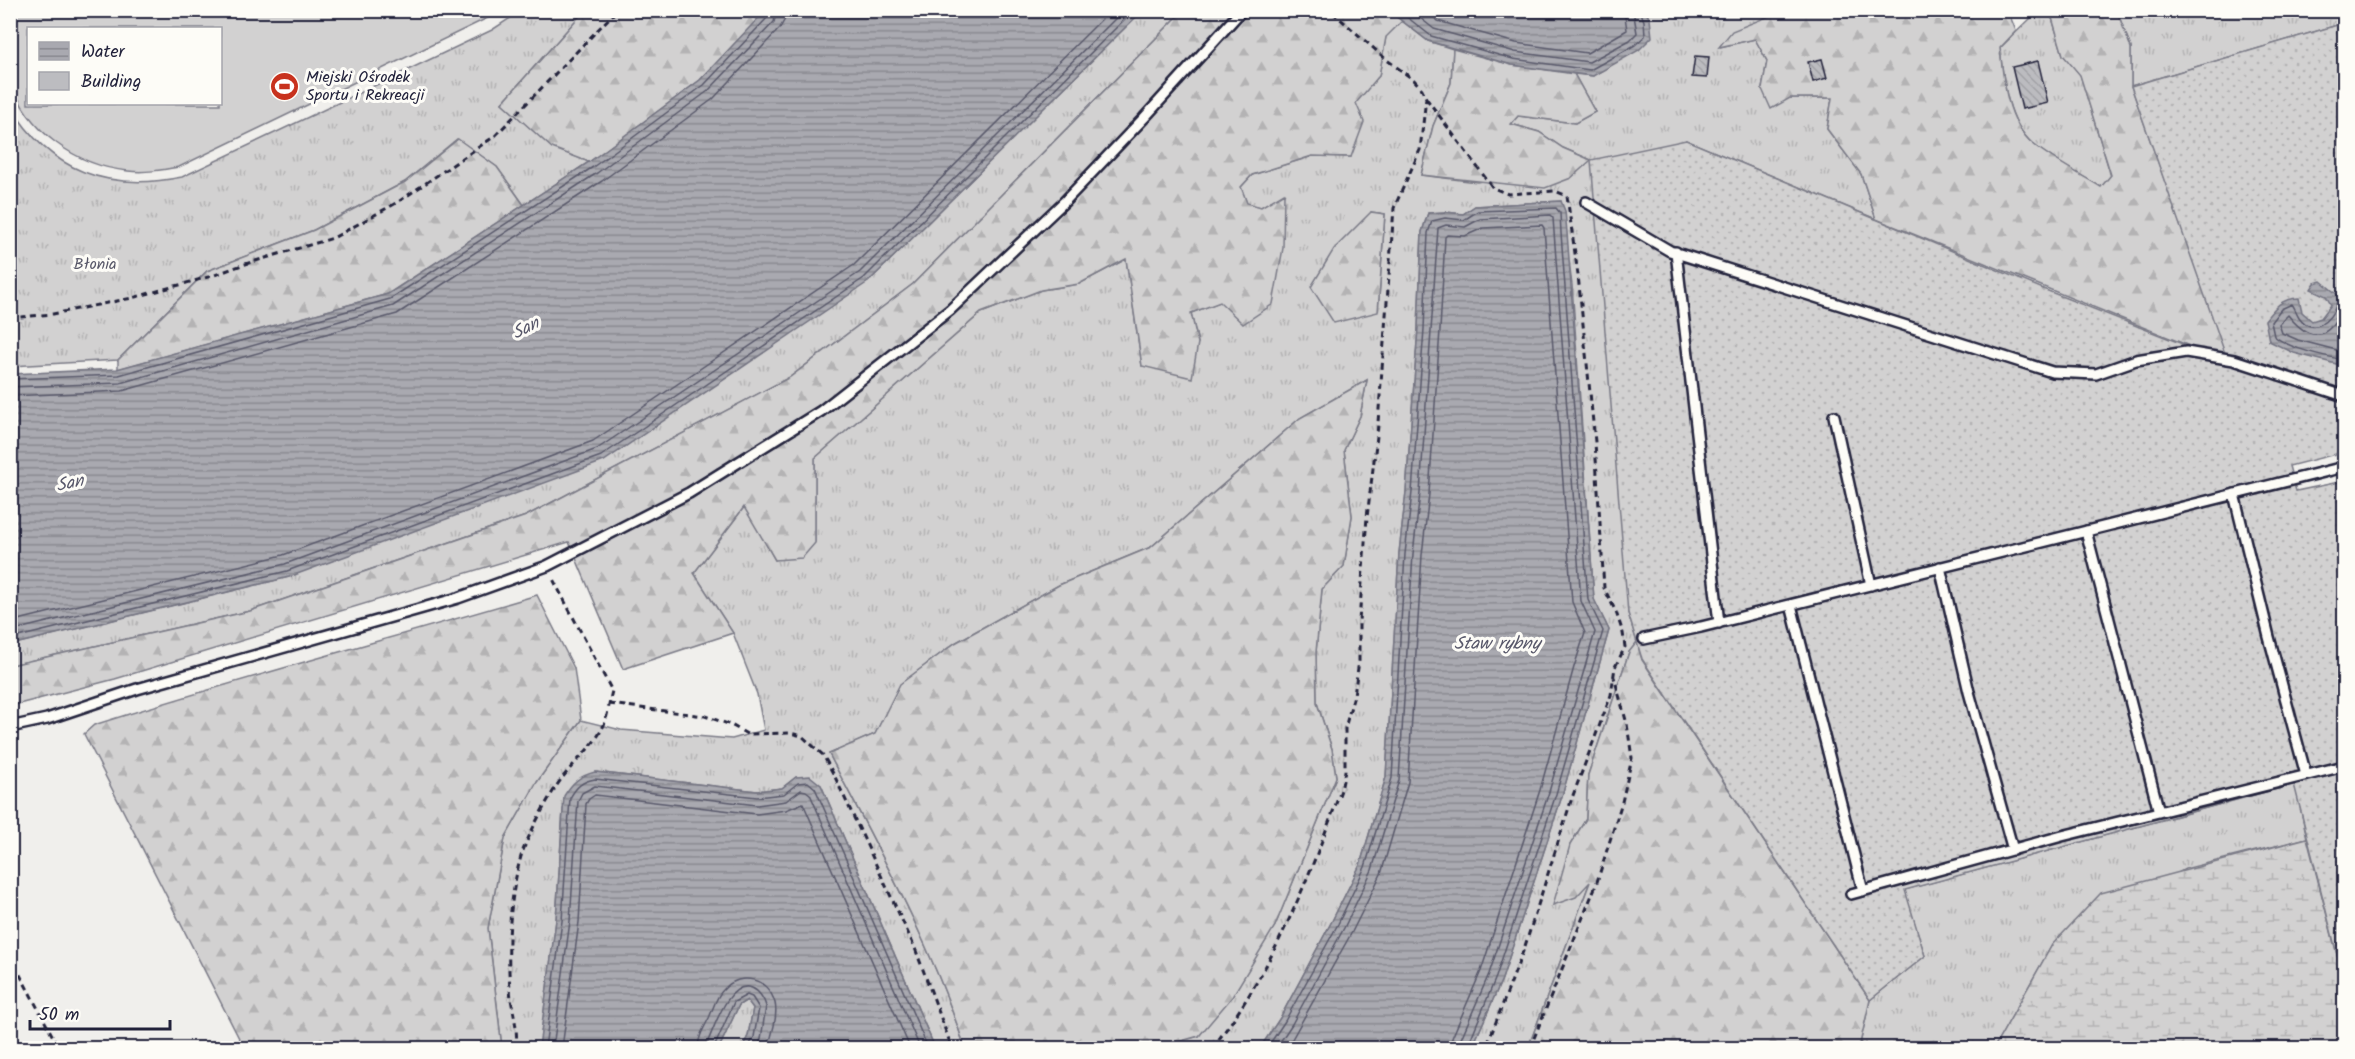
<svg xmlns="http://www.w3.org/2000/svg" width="2355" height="1059" viewBox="0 0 2355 1059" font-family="Kalam,sans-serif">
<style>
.grass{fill:url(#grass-tufts);stroke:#7a7a86;stroke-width:1.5;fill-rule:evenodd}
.forest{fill:url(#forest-firs);stroke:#7a7a86;stroke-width:1.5}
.wetland{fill:url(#wetland-marsh);stroke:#7a7a86;stroke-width:1.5}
.garden{fill:url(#garden-dots);stroke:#7a7a86;stroke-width:1.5}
.pitch{fill:#d2d1d1;stroke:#7a7a86;stroke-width:1.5;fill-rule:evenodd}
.water{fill:url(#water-rules);stroke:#737381;stroke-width:1.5}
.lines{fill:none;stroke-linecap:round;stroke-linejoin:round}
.shore{stroke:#58586a;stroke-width:1.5}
.building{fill:url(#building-back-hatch);stroke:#22223b;stroke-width:1.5}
.service-casing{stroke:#22223b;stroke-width:14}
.path{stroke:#22223b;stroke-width:3;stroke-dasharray:6 4.5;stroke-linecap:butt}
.service{stroke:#fdfcf7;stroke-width:9}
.labels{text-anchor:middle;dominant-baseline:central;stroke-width:6;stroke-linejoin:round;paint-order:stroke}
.poi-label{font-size:16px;fill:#22223b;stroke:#fdfcf7;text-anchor:start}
.park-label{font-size:16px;fill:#575768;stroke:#fdfcf7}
.water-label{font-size:18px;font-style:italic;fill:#58586a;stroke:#fdfcf7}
</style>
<defs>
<pattern id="grass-tufts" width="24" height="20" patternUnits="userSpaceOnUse" patternTransform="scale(1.5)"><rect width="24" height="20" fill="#d2d1d1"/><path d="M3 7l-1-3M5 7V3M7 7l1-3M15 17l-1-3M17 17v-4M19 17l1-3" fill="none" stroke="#b4b3b4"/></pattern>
<pattern id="forest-firs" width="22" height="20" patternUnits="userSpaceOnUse" patternTransform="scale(1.5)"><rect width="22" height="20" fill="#d2d1d1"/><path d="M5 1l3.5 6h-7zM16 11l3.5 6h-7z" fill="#b4b3b4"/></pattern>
<pattern id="wetland-marsh" width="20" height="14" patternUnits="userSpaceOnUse" patternTransform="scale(1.5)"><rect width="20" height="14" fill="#d2d1d1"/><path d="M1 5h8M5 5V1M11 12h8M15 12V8" fill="none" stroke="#b4b3b4"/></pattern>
<pattern id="garden-dots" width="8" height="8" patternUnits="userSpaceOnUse" patternTransform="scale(1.5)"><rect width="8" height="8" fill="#d2d1d1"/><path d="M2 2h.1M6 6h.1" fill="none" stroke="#b4b3b4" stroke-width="1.8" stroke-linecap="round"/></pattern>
<pattern id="water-rules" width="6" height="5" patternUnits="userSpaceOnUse" patternTransform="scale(1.5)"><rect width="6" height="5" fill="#a9a9b0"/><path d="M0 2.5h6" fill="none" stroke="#898990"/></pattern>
<pattern id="building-back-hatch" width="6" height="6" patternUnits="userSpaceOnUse" patternTransform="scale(1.5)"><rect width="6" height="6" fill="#bcbcc0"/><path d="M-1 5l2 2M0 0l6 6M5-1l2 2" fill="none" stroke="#a1a1a6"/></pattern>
</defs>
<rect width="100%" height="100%" fill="#f0efec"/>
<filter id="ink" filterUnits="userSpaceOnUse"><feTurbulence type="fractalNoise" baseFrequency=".0167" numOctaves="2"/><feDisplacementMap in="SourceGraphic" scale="12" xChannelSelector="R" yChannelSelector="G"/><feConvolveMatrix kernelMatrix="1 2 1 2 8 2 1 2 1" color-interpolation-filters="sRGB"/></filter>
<g filter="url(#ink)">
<!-- grass -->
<path class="grass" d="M521,11H584L502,103L552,147L589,162L524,205L497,167L457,139L405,182L314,230L207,271L118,360L11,366L10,105C50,172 108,192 182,177L492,30Z
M1142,11H1183L913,284L790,377L526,516L250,611L11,665L10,645L289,577L868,282Z
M1645,11H1777V13L1720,47L1755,39L1767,61L1762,89L1790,98H1832L1827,129L1861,174L1876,219L1686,140L1628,613L1637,642L1629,652L1588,775L1586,819L1570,845L1591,879L1528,1048H1472L1502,979L1562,796L1609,630L1594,600L1572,285L1561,201L1475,206L1463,214L1446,212L1428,213L1422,232L1418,328L1406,492L1399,553L1386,777L1360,865L1332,921L1280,1018L1260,1048H1156L1199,1036L1275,926L1336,777L1332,749L1317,703L1316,652L1322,589L1344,566L1352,516L1344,450L1360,416L1367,380L1300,418L1151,547L1059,585L955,643L901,684L875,734L829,754C879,850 932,945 965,1048H935L821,785L796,777L782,788L757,791L595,772L563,809L556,920L539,1048H502L488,928L505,838L537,782L581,720L621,730L732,739L764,730L757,694L733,633L694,573L745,506L775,560L815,542V458L981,313L1041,290L1079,284L1126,259L1142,366L1198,343L1191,313L1220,302L1284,194L1261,207L1247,204L1241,187L1252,175L1313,156L1351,157L1355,103L1379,76L1386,36L1402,21L1428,41L1453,49L1451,83L1433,126L1421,175L1477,182L1591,160L1563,148L1539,132L1511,124L1518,116L1575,123L1595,112L1574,74L1593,76L1650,19ZM1371,212L1385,214L1378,311Z
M2032,11H2050L2063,55L2080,74L2111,176L2101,187C2078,174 2053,160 2033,144C2007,122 2003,79 2000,48L2032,17Z
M2117,11H2344V23L2131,86V48Z
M2295,784L2307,838L2185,869L2052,945L1994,1048H1859L1870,1000L1925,956L1904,890Z
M747,1000L753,1008L748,1036L742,1048H719L739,1005Z"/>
<!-- forest -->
<path class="forest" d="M584,11H766L700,80L589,162L552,148L502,103Z
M1183,11H1389L1402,21L1386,37L1379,76L1356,103L1364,122L1351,157L1312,156L1252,175L1241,187L1247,203L1261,207L1284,193L1283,248L1273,304L1243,324L1220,302L1191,313L1198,343L1192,378L1142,366L1126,259L1079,284L1041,290L981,313L815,458V543L802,558L775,560L744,507L694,573L733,633L623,669L569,542L115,679L11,706V665L250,611L526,516L790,377L913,284Z
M1777,11H2008L2016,31L2000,48C2003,79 2007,122 2033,144C2053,160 2078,173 2101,187L2111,175L2080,75L2063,55L2050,11H2117L2131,48V86L2229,362L1876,219L1861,174L1827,129L1832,98H1790L1771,109L1762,89L1767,61L1755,39L1719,47L1732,31L1777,13Z
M1453,49L1512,65L1574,74L1595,112L1575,123L1518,116L1511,124L1539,132L1563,148L1591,160L1571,178L1545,188L1421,175L1433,126L1451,83Z
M458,139L497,167L524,205L388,294L118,369V360L207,271L314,230L405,182Z
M1371,212L1385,214L1378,312L1334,323L1311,287L1334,249Z
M1367,380L1360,416L1344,450L1352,516L1344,566L1322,589L1316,652L1317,703L1332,749L1336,777L1275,926L1232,997L1199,1036L1156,1048H965C932,945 879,850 829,754L875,734L900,684L955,643L1059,585L1151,547L1300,418Z
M537,595L574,668L581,720L537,782L505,838L488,928L502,1048H244L84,734L94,725C241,678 389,639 537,595Z
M1637,642L1642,660L1870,1000L1859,1048H1528L1590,882L1576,897L1553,905L1570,845L1586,819L1588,775L1629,652Z"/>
<!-- wetland -->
<path class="wetland" d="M2307,838L2344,982V1048H1994L2052,945L2101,893Z"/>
<!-- garden -->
<path class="garden" d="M2344,23V452L2289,466L2296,491L2344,481V982L2294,784L1905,890L1925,956L1870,1000L1642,659L1628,613L1591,160L1686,140L2048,291L2228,362L2131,86Z"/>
<!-- pitch -->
<path class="pitch" d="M11,10H502V11L179,167C162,170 145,173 128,171C77,166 26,131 11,80C7,64 10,29 11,10ZM28,28H220V104H28Z"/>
<!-- water -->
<path class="water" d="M766,10L1142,11L868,282L604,461L289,577L11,645V374L117,369L388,294L589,162L700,80Z
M1514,10L1526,13L1544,10L1645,11L1650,19L1652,37L1639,50L1593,76L1512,65L1428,41L1389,11Z
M1561,201L1565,211L1567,232L1594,599L1609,630L1562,796L1502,979L1472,1048H1260L1280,1018L1332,921L1360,865L1386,777L1399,553L1406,492L1418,328L1422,232L1428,213L1446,212L1463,214L1475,206Z
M2321,281L2344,300V366L2294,353L2269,341L2265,320C2275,307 2282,298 2299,298L2302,312L2312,321L2321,318L2331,305L2326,296L2311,289L2315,283Z
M595,772L757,791L782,788L796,777L810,776L821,785L935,1048H742L748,1036L753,1008L747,1000L739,1005L719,1048H539L556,920L564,796C572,783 579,776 595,772Z"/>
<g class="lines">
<!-- shore -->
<path class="shore" d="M1398,10L1431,36L1513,59L1590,70L1635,45L1645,36L1644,21L1640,10
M1410,10L1434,29L1515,52L1589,62L1630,40L1637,33L1633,10
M1425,10L1438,21L1516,43L1587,53L1627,30L1624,10
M2344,304H2337C2330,321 2313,337 2299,317C2296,312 2295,308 2292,304L2281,309L2271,322L2274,336C2290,349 2324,356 2344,360
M2344,312C2339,315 2336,321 2332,326C2316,344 2299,329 2288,315L2279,324L2282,333L2298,340L2344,352
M10,379L119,375L390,299L593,167L704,85L768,17L769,10
M10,387L120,383L393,306L597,173L708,91L774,22L777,10
M10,396L122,391L397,314L602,181L713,99L780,28L785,19L786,10
M10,622L283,555L593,441L854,265L1111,10
M10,631L285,564L597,449L860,272L1124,10
M10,639L287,571L601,456L864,278L1134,10
M545,1048L562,921L570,798C576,787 582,781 595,779L757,797L784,794L798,783L808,782L815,788L928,1048
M553,1048L570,921L578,801L582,793L595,786L757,805L786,801L801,790L806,791L810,794L920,1048
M562,1048L579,922L586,804L589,799L595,795L757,814L786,810L803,803L910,1048
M698,1048C698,1037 704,1028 709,1018C713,1009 716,996 724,989C741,971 768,978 775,1003C778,1015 772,1037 767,1048
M707,1048L708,1041C715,1026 729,979 752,988C759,991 764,999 766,1006L761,1039L757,1048
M714,1048L734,1002L747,995L752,997L759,1008L754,1037L748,1048
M1267,1048L1285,1021L1338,924L1365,867L1392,778L1405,554L1412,492L1424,329L1428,233L1432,221L1445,218L1464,220L1478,211L1556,208L1560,213L1561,233L1588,600L1603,631L1556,794L1496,977L1467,1048
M1276,1048L1292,1024L1344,928L1372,870L1399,780L1413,554L1420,493L1438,228L1446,225L1465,227L1480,219L1550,215L1553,218L1581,601L1595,632L1549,792L1489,974L1460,1041L1459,1048
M1287,1048L1352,932L1381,874L1408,782L1422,555L1429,494L1440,330L1445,237L1447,235L1465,236L1483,228L1542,225L1544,228L1572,602L1585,633L1574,667L1540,790L1481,971L1452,1038L1450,1048"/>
</g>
<!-- building -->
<path class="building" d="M1695,56L1709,57L1707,78L1692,77Z
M1822,59L1827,78L1813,82L1808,62Z
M2038,61L2048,103L2022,109L2012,67Z"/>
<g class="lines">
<defs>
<path id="service" d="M1586,202L1670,251L2052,372L2096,374L2136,360L2186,352L2234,360L2344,396
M1676,252L1719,623
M1834,416L1871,585
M2234,494L2269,637L2306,775
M2086,531L2159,812
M1940,567L1969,692L2013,850
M1791,605L1863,891
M1644,639L1701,627L2344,467
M10,727L47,719L137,689L458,598L547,566L689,493L821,411L950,310L1064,202L1144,118L1242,10
M1851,894L2062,836L2344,766"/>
</defs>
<!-- service casing -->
<use href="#service" class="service-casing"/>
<!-- path -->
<path class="path" d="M1426,98L1493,188L1508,194L1555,191L1567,196L1578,275L1595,442L1604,588L1616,612L1623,633L1625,647L1615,667L1611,695L1572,798L1525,946L1486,1048
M10,318L53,314L132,298L212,276L242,265L333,238L398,202L495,136L617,10
M609,704L705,716L731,725L747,734L790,733L802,736L823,755L835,777L915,948L952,1048
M10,956L59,1048
M516,1048C518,1031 514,1016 511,999C506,955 509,895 522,853C529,834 550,793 563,777C576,760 594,746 603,727C608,717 609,702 612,691L553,579
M1212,1048C1223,1034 1234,1019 1244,1003C1285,939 1315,861 1341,790L1345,771V728L1354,695L1359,661V621L1367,517L1377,436L1394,208L1420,150L1426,98L1422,89L1414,80L1387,60L1330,10
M1530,1048L1596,885L1622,802L1632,758L1627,724L1614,677"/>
<!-- service -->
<use href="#service" class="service"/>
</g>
</g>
<!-- icons -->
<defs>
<symbol id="stadium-disc" viewBox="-11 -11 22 22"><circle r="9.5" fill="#c8321e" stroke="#fdfcf7"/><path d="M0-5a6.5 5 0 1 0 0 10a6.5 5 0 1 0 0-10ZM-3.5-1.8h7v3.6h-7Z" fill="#fff"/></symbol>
</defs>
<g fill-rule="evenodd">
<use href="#stadium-disc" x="268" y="70" width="33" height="33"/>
</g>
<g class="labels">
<!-- poi labels -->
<g class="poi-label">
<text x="306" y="77">Miejski Ośrodek<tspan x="306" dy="18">Sportu i Rekreacji</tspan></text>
</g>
<!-- park labels -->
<g class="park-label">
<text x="95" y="264">Błonia</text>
</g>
<!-- water labels -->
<g class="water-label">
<text transform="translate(526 329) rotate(-27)">San</text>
<text transform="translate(70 484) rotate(-12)">San</text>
<text x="1497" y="644">Staw rybny</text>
</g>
</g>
<!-- margin -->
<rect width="2355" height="1059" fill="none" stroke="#fdfcf7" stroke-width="36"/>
<rect x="18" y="18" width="2319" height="1023" fill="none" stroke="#22223b" stroke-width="2" filter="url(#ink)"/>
<!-- legend -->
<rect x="27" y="27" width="195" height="78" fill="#fdfcf7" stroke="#a5a5ac" stroke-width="1.5"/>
<rect x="39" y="42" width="30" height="18" fill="url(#water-rules)" stroke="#a5a5ac" stroke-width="1.5"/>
<text x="81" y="57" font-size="18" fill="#22223b">Water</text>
<rect x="39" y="72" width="30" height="18" fill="#bcbcc0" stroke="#a5a5ac" stroke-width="1.5"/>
<text x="81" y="87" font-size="18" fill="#22223b">Building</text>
<!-- scale -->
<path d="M30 1020v9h140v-9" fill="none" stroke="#22223b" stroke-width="3"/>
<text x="39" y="1020" font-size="18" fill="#22223b" stroke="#fdfcf7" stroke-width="4.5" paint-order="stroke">50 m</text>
</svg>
